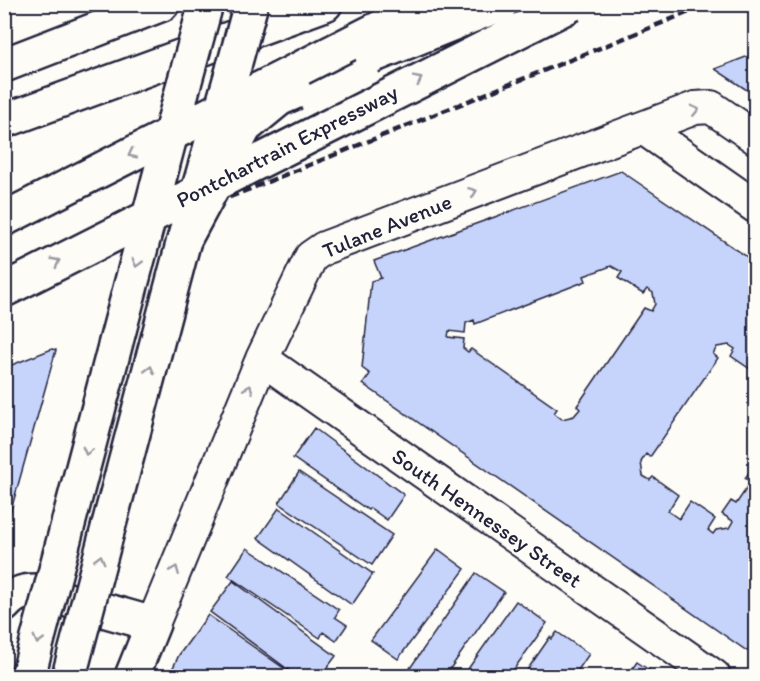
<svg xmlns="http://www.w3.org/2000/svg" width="760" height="681" viewBox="0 0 760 681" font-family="Itim,sans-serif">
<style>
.building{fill:#c6d3fa;stroke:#22223b;stroke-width:1.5;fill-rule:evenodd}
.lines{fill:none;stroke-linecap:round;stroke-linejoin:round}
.minor-casing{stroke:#22223b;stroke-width:36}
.major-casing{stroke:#22223b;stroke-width:38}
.highway-casing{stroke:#22223b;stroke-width:38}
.minor{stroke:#fdfcf7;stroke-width:32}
.major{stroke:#fdfcf7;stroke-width:33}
.highway{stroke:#fdfcf7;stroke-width:33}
.rail{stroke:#22223b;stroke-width:4.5;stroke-dasharray:9 4.5;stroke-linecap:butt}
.major-bridge-casing{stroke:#22223b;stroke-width:38;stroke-linecap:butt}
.highway-bridge-casing{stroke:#22223b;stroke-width:38;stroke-linecap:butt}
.major-bridge{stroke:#fdfcf7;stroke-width:33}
.highway-bridge{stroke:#fdfcf7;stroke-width:33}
.oneway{stroke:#9a9aa2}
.labels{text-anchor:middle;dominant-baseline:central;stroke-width:4.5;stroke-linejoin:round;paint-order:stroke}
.street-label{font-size:22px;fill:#22223b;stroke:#fdfcf7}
</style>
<rect width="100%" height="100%" fill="#fdfcf7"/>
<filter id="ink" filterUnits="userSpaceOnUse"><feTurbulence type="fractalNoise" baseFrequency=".0167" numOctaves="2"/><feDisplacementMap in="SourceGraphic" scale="12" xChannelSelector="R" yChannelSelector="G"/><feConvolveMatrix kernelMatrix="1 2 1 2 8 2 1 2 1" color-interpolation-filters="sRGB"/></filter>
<g filter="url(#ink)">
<!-- building -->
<path class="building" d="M756,53V96L715,69Z
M621,171L756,263V373L731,356L735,349L729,345L717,347L713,354L718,358L650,457L646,454L641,462L643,476L650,480L653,477L678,495L668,511L679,519L690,502L715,519L708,530L713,534L716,530L729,528L733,521L722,514L731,501L736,504L751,482L745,478L756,463V600L751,606L756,609V639L747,651L363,384L370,374L362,368L371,281L381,278L374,261ZM611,266L622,272L618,278L643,294L647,289L653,293L655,304L651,311L644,308L577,406L580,409L574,416L562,419L554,413L557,409L471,349L468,352L463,348L464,339L448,337L449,331L465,333L466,323L474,320L475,324L586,281L584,276Z
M52,349L56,350L4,535V368Z
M314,428L404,495L387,520L370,508L368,510L293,458Z
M299,472L392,535L372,565L279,503Z
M279,508L373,574L352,605L258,538Z
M247,548L339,610L335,617L347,625L336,641L323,632L320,638L228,576Z
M438,549L465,569L398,659L371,640Z
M476,573L504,592L445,676H416L408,671Z
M233,581L336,656L321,676H297L210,612Z
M516,601L547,623L509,676H463Z
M208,615L295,676H169L179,655Z
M557,632L589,654L574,676H523L550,637L552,639Z
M637,662L658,676H627Z"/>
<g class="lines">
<defs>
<path id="minor" d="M643,128L756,207
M262,359L714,676
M153,624L262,359L311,257L324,248L695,108L711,107L756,138"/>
<path id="major" d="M4,605C14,594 22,591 36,591L153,624L132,676"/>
<path id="highway" d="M4,65L162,4
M4,121L325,4"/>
</defs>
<!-- minor casing -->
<use href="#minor" class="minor-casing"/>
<!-- major casing -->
<use href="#major" class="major-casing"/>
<!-- highway casing -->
<use href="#highway" class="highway-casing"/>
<!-- minor -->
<use href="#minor" class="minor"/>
<!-- major -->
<use href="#major" class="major"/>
<!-- highway -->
<use href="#highway" class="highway"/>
<!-- rail -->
<path class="rail" d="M4,288L709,4"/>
<defs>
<path id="major-bridge" d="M28,676L184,84
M69,676L184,240L234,66"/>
<path id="highway-bridge" d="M372,56L501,4
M234,66L251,4
M184,84L206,4
M4,219L427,4
M184,240L245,127L279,99L295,92
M4,290L572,4"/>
</defs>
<!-- major-bridge casing -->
<use href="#major-bridge" class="major-bridge-casing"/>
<!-- highway-bridge casing -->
<use href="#highway-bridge" class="highway-bridge-casing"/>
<!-- major-bridge -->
<use href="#major-bridge" class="major-bridge"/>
<!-- highway-bridge -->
<use href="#highway-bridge" class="highway-bridge"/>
</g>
<!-- one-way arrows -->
<defs><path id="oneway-chevron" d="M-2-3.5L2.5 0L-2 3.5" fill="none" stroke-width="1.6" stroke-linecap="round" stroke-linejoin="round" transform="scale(1.5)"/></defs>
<g class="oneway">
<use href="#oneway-chevron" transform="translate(418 80) rotate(-27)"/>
<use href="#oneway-chevron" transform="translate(695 110) rotate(-13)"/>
<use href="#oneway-chevron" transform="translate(132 154) rotate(153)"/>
<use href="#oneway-chevron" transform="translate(473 192) rotate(-21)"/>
<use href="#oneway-chevron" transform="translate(56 262) rotate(-28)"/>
<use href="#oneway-chevron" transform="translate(137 263) rotate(105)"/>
<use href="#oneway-chevron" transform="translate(150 370) rotate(-75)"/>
<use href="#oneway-chevron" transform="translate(249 389) rotate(-68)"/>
<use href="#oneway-chevron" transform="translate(87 451) rotate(105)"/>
<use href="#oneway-chevron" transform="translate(100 559) rotate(-75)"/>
<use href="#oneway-chevron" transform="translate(175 570) rotate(-68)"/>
<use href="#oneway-chevron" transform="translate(38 640) rotate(105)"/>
</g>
</g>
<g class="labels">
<!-- street labels -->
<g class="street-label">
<text transform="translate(287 146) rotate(-27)">Pontchartrain Expressway</text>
<text transform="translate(387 226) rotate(-22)">Tulane Avenue</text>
<text transform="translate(487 518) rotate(35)">South Hennessey Street</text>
</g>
</g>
<!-- margin -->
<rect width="760" height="681" fill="none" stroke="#fdfcf7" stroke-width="24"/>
<rect x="12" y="12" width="736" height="657" fill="none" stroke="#22223b" stroke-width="2" filter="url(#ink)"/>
</svg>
